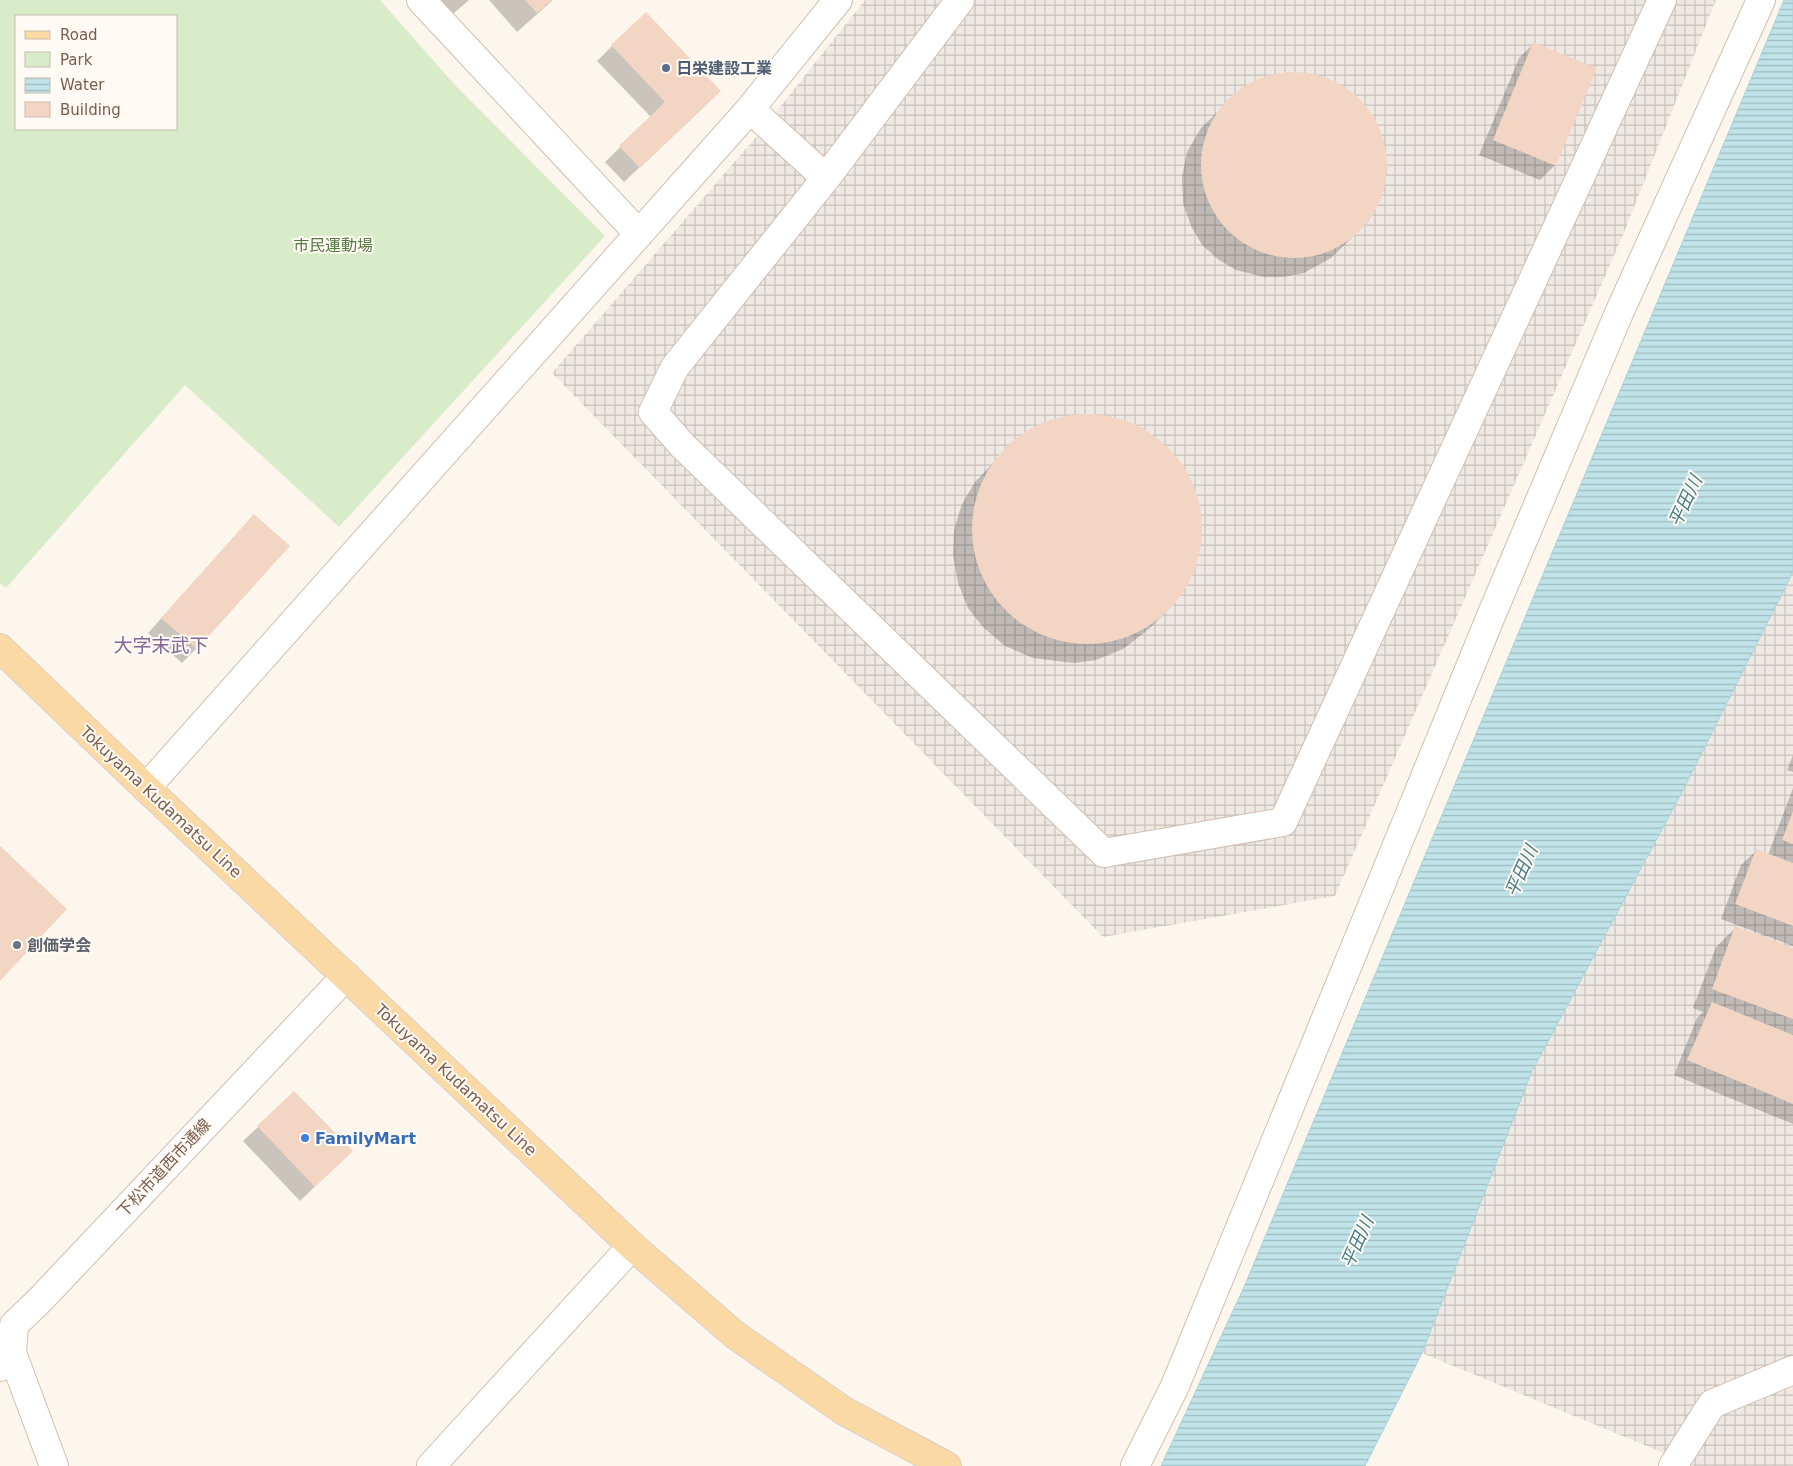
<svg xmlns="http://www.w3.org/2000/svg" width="1793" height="1466" viewBox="0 0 1793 1466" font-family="'DejaVu Sans','Noto Sans JP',sans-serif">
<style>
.industrial{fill:url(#industrial-grid)}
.green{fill:#d8ecc9;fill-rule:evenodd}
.water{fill:url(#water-rules);stroke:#a5d3da}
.shadow{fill:#0003}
.building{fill:#f3d5c3}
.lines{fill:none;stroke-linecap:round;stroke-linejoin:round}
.minor-casing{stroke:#d1beb0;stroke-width:30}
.major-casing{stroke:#dad1cd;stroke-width:30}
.minor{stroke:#fff;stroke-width:28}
.major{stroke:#fbd9a5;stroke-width:28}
.service-dot{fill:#5c6f8a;stroke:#fffaf3;stroke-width:2}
.worship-dot{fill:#6b7280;stroke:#fffaf3;stroke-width:2}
.shop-dot{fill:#3f7fe0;stroke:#fffaf3;stroke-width:2}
.labels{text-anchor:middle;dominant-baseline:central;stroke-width:4;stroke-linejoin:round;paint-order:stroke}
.service-label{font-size:16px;font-weight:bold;fill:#4e5e75;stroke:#fffaf3;text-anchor:start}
.park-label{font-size:16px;fill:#537a41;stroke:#fffaf3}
.street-label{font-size:16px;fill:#7a5c4d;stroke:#fffaf3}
.worship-label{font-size:16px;font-weight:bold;fill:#5b616d;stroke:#fffaf3;text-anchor:start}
.shop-label{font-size:16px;font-weight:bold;fill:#366cbe;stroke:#fffaf3;text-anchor:start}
.water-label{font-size:18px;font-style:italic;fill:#437c86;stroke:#fffaf3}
.quarter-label{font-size:19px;fill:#846695;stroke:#fffaf3}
</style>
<defs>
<pattern id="industrial-grid" width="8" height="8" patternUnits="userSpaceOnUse" patternTransform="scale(1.25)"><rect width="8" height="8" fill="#efe9e4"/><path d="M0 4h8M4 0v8" fill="none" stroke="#c7c0bb"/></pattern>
<pattern id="water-rules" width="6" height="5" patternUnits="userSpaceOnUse" patternTransform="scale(1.25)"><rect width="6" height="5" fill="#bfe3e8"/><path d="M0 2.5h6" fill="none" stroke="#a0bbbe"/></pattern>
</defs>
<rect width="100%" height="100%" fill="#fdf6ec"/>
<!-- industrial -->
<path class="industrial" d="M865,0H1716L1623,235L1335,896L1103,937L552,373L756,137Z
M1793,572V1466H1695L1422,1353L1532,1071L1680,796Z"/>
<!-- green -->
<path class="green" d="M0,0H380L455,85L605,236L339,527L185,385L6,588L0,583ZM16,16H176V129H16Z"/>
<!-- water -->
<path class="water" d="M1784,0H1793V572L1680,796L1532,1071L1422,1353L1365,1466H1161L1244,1287Z"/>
<!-- shadow -->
<path class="shadow" d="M440,0H469L453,14Z
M489,0H553L517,32Z
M1534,43L1555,165L1540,180L1479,155L1519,58Z
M612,46L705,106L624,182L605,162L651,117L597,61Z
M1294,73L1326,79L1347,90L1367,109L1377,124L1385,145L1387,173L1381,198L1368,222L1331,258L1304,273L1283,277H1264L1236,270L1219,260L1202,245L1191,226L1183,203L1182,177L1187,152L1201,128L1241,89L1267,77Z
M1095,416L1120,421L1142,430L1164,446L1182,467L1196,497L1200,521L1199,552L1189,580L1169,609L1149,629L1123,649L1096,660L1074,663L1033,658L1005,646L983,627L968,608L958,583L953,555L954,530L962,504L975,482L1011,444L1037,427L1066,418Z
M254,515L197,648L182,663L148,633Z
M1793,755V772L1787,770Z
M1793,788V946L1721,919L1741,865L1756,851L1768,855Z
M1735,928L1793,949V1124L1674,1075L1697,1018L1703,1012L1693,1008L1716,947Z
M258,1127L336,1166L300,1201L243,1141Z"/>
<!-- building -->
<path class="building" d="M525,0H552L537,13Z
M646,12L721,91L640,168L619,146L665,102L611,45Z
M1533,42L1597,68L1556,166L1493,140Z
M1201 165a93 93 0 1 1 186 0a93 93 0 1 1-186 0Z
M972 529a115 115 0 1 1 230 0a115 115 0 1 1-230 0Z
M254,514L290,546L197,649L161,618Z
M1793,811V844L1782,840Z
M0,846L67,909L0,981Z
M1756,849L1793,863V926L1735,904Z
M1735,926L1793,948V1019L1712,989Z
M1712,1002L1793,1035V1104L1687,1060Z
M294,1091L353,1151L315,1187L257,1126Z"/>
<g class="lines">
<defs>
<path id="minor" d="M421,0L639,234
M960,0L826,178L675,367L653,412L683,446L1104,853L1283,822L1662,0
M750,109L826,178
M146,788L750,109L838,0
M12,1353L54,1466
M0,1367L12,1353L14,1325L41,1299L346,976
M431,1466L632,1246
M1135,1466L1175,1386L1491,616L1619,313L1761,0
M1673,1466L1712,1404L1793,1370"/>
<path id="major" d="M0,648L146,788L632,1246L735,1335L844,1411L947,1466"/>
</defs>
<!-- minor casing -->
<use href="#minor" class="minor-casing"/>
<!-- major casing -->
<use href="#major" class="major-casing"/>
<!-- minor -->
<use href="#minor" class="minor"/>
<!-- major -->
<use href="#major" class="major"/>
</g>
<!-- markers -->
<circle class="service-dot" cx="666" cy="68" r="5"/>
<circle class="worship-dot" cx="17" cy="945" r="5"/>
<circle class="shop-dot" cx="305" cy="1138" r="5"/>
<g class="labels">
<!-- service labels -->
<g class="service-label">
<text x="676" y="68">日栄建設工業</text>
</g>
<!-- park labels -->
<g class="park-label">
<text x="333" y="245">市民運動場</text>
</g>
<!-- street labels -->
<g class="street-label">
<text transform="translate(161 802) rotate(43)">Tokuyama Kudamatsu Line</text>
<text transform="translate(456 1080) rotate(43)">Tokuyama Kudamatsu Line</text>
<text transform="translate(164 1168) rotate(-47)">下松市道西市通線</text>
</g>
<!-- worship labels -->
<g class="worship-label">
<text x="27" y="945">創価学会</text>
</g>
<!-- shop labels -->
<g class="shop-label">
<text x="315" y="1138">FamilyMart</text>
</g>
<!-- water labels -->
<g class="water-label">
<text transform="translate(1685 501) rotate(-65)">平田川</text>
<text transform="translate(1521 871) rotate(-66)">平田川</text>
<text transform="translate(1357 1242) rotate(-66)">平田川</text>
</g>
<!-- quarter labels -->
<g class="quarter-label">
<text x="161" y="645">大字末武下</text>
</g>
</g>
<!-- legend -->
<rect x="15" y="15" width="162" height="115" fill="#fffaf3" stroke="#cabbb1"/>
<rect x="25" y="31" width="25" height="8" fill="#fbd9a5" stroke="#cabbb1"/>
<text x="60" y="40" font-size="15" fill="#7a5c4d">Road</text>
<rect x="25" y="52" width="25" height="15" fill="#d8ecc9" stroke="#cabbb1"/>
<text x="60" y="65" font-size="15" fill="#7a5c4d">Park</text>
<rect x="25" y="78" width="25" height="15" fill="url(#water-rules)" stroke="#cabbb1"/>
<text x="60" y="90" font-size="15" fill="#7a5c4d">Water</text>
<rect x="25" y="102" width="25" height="15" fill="#f3d5c3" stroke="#cabbb1"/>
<text x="60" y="115" font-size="15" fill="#7a5c4d">Building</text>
</svg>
